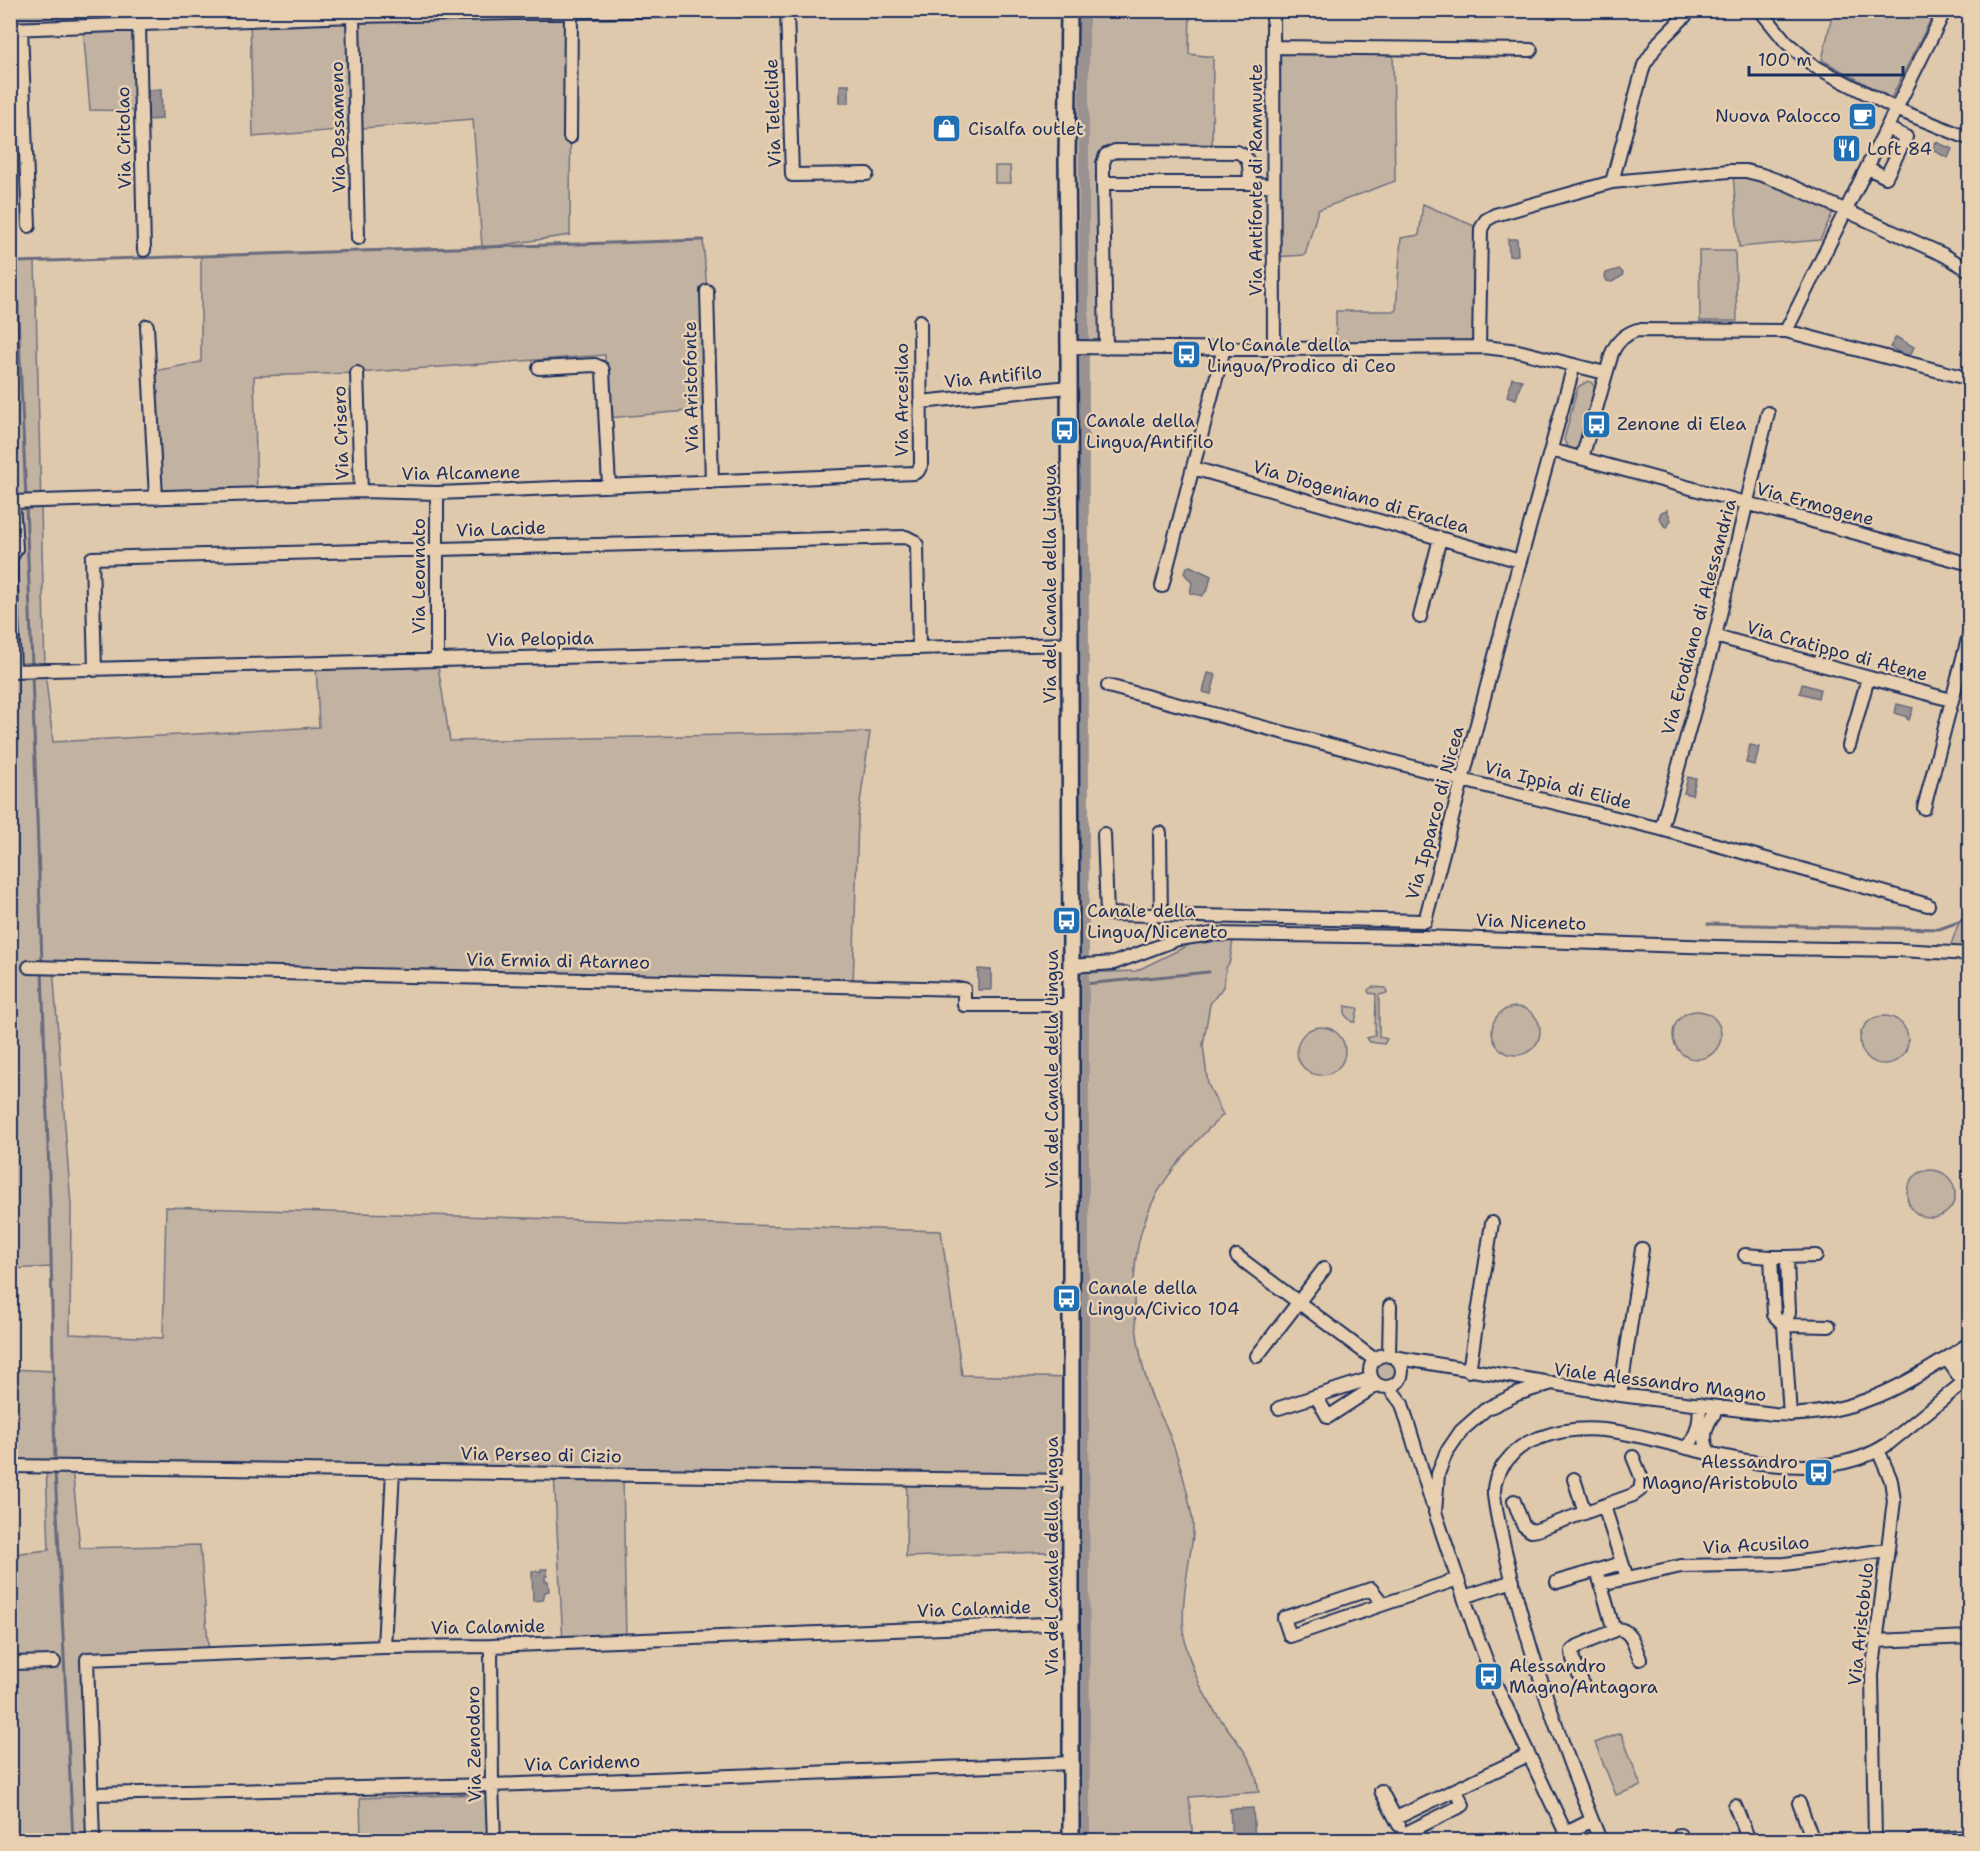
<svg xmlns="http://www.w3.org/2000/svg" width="1980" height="1851" viewBox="0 0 1980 1851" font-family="'Shantell Sans',sans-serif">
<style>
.green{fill:#c2b2a1;stroke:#6e7080;stroke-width:1.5}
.water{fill:#999291;stroke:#676a7d;stroke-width:1.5}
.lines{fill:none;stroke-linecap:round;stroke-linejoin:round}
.stream{stroke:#676a7d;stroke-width:3}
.canal{stroke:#999291;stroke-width:10}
.minor-casing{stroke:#1b2f5e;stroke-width:16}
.tertiary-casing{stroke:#1b2f5e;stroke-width:20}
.minor{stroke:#e7cfb0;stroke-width:12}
.tertiary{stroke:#e7cfb0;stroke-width:15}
.labels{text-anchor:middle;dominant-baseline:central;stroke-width:5;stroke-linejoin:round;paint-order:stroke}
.street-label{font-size:18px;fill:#1b2f5e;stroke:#e7cfb0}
.poi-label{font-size:18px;fill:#1b2f5e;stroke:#e7cfb0;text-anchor:start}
</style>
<rect width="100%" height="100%" fill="#dfc9ad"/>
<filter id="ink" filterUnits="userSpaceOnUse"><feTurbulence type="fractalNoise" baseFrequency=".0167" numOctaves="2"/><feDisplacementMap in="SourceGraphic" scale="12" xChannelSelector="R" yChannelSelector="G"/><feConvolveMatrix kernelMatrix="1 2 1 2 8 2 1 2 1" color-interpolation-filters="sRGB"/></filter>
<g filter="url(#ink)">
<!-- green -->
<path class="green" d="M11,11H196L192,23L139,25L141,111L90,110L83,27L22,29L26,141H11Z
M1069,11H1190L1189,54L1213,57L1212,152L1104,160L1106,348L1069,347Z
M1833,11H1935L1891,98L1822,60Z
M571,13L570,235L490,247L703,240L707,291L710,409L607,418L605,355L357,373L254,376L257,495L156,498L149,372L201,362V256L482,247L473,119L253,137L250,20Z
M1274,47L1393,48L1395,181L1318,210L1305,255L1273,257Z
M995,166H1010L1011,183H995Z
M1733,175C1769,177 1802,195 1833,212L1820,240L1739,247Z
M1423,204L1481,229L1479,347L1336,348V311H1396L1401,238L1419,235Z
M1699,251H1735L1737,321H1700Z
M35,261L45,671L53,742L319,727L316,663L437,660L450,741L870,732L858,817L853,986L53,967L71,1205L70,1334L163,1338L166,1207L941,1231L962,1375L1071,1378L1072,1551L906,1557L907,1479L623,1474L626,1641L563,1643L554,1473L72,1467L80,1548L200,1545L209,1654L87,1659L93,1840H11V1793H15L10,1746L11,1554L49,1550L46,1467H11L10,1369L53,1371L51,1267L10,1269V267L17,262Z
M1588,381L1592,383L1596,390L1580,447C1573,453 1567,447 1564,440L1577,390L1579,386Z
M1969,915V954L1948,953L1959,922Z
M1201,939L1233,940L1230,961L1226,968L1223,987L1210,1004L1203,1045L1208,1084L1223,1115C1195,1141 1161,1178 1147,1215C1126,1266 1133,1337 1149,1389C1153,1402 1160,1414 1166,1426C1178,1455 1187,1486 1192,1517C1195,1533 1191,1547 1189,1562C1184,1593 1179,1627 1189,1657C1195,1676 1203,1693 1214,1710C1233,1738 1255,1756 1259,1792L1189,1797L1193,1840H1077V980L1082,973L1136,971Z
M1372,987L1386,988L1387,993L1379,995V1037L1387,1039L1384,1044L1370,1042L1367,1038L1375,1036L1376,994L1369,993L1368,990Z
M1345,1006L1358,1008L1355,1022H1352L1345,1015Z
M1492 1031a24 24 0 1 1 48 0a24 24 0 1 1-48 0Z
M1673 1035a24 24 0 1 1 48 0a24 24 0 1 1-48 0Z
M1860 1040a24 24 0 1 1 48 0a24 24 0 1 1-48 0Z
M1297 1051a24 24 0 1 1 48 0a24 24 0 1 1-48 0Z
M1907 1194a24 24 0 1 1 48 0a24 24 0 1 1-48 0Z
M1376 1371a10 10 0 1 1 20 0a10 10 0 1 1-20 0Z
M1621,1733L1641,1786L1616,1795L1595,1743Z
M486,1794L487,1840H361L360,1798Z"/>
<!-- water -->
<path class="water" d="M840,85H849V103H840Z
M161,89L162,119L148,120V90Z
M1936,142L1952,149L1948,158L1932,150Z
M1508,239H1517L1518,255L1509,256Z
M1619,269L1623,273L1622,276L1612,282L1607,281L1605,277L1606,273Z
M1896,337L1914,347L1909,358L1890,347Z
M1512,378L1522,380L1516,399L1507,396Z
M1667,510L1671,520L1668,526L1665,527L1659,518L1661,512Z
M1190,566L1211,576L1208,589L1202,596L1190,593L1192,583L1184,573L1187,567Z
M1208,673L1216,675L1211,694L1203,692Z
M1802,684L1820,689L1818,698L1800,693Z
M1897,704L1913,708L1909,720L1907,719V717L1895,713Z
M1750,745L1759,747L1755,765L1746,763Z
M1688,777L1696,779L1692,795L1684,793Z
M978,969L991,970V990H978Z
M541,1569H547V1576H545V1581H548L549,1591L545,1592L543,1600L533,1601L532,1571H541Z
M1253,1808L1255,1840H1232L1230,1809Z"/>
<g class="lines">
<!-- stream -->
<path class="stream" d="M10,127L26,499
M17,262L703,240
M26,505L32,666
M32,673L42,963
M1708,924L1939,929L1959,922L1970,915
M42,970L50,1204L55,1464
M1084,984L1209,972
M55,1471L73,1840"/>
<!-- canal -->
<path class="canal" d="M1084,10C1082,621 1084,1230 1085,1840"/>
<defs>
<path id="minor" d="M787,10L792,175L867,174
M1273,10L1274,349
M1760,10L1786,42L1814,66L1896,109L1970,139
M353,16L358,238
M139,25L144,250
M10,29L353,16L691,10
M21,29L29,226
M1274,47L1531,50
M570,137L571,13
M1868,168L1886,177L1906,137L1887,128
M1612,182L1644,65L1659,42L1691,10
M1103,183L1106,348
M1250,183C1249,170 1252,157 1237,152L1115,151L1106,155L1103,163V183H1250L1273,186
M707,291L712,482
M147,326L156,498
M1786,331L1945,10
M1069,347L1274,349L1484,347L1518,351L1605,373
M1479,347L1481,229L1486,220L1495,215L1612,182L1729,171H1746L1762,175L1787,184L1944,255L1970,271
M539,368L595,365L602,368L603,371L609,486
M357,373L361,491
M920,402L1069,387
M1551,450L1970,564
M1582,458L1612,353C1617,341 1625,334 1637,330L1786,331L1970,379
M1193,468L1520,561
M437,493V660
M10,502L361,491L437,493L914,473L918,471L921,465L920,321
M10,560L14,671
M10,560L16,549L13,502
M1162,586L1224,348
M1420,617L1440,538
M1715,636L1951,700
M95,670L92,558L906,537L914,541L917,545L919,648
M10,671L1070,644
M1108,686L1462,780L1661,829L1928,905
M1849,746L1868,678
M1924,808L1970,631
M1661,829L1715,636L1768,413
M1160,833L1161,916
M1104,834L1107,914L1425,921L1520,561L1574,365
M1071,966L1114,963L1178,939L1213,934L1423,937L1717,947L1900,950L1970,954
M29,967L964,989V1005H1071
M1745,1255L1771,1257
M1237,1256L1375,1360
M1787,1257L1816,1256
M1955,1353L1970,1372
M1370 1371a16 16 0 1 1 32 0a16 16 0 1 1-32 0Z
M1257,1356L1324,1269
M1389,1356L1390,1306
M1393,1357L1545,1382
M1947,1359L1963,1382
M1469,1371L1492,1223
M1389,1387L1402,1404L1432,1503
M1620,1395L1642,1249
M1316,1396L1328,1417L1377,1385
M1279,1408L1372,1378
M1790,1415L1784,1325L1789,1313L1787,1257H1771L1774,1315L1784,1325L1829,1326
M1687,1448C1697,1434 1701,1422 1699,1404
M1710,1453C1699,1437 1708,1419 1720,1407
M10,1466L1071,1481
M1574,1479L1585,1513
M1514,1501L1523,1525L1531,1531L1537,1530L1633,1495L1640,1490L1642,1479L1633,1457
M1604,1506L1627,1578
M1599,1577L1614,1631
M1557,1582L1622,1563
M1601,1584L1681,1566L1785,1564L1887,1550
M1464,1597L1513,1581
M1383,1604L1371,1589L1284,1618L1290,1636L1458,1579
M1875,1641L1970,1637
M491,1646L492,1785L494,1840
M384,1647L393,1470
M10,1663L54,1662
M1582,1682L1573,1659L1572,1651L1578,1646L1618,1629C1632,1630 1635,1648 1640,1659
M1381,1791L1399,1825
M93,1794L492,1785L1072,1763
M1799,1803L1813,1840
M1735,1806L1749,1840
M1396,1818L1528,1755
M1566,1833L1592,1820
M1404,1834L1463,1805L1456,1791
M1680,1835L1682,1840
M93,1840L87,1659L384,1647L491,1646L1072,1623
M1569,1840L1495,1683L1476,1633L1435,1512L1438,1474L1446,1453L1461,1431L1486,1409L1517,1394L1552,1383L1620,1395L1774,1414C1850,1419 1909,1384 1970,1343
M1600,1840C1564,1752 1532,1664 1510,1571C1504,1546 1497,1521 1494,1495C1493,1481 1500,1468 1509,1458C1517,1448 1527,1442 1539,1438C1588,1419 1635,1435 1683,1447C1711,1454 1740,1461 1768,1464C1810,1468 1852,1468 1888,1444L1970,1377
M1875,1840L1872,1675L1894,1501L1891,1480L1878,1450
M1912,1840L1970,1837"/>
<path id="tertiary" d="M1069,10L1067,160L1069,347L1071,966V1840"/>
</defs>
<!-- minor casing -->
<use href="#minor" class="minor-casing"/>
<!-- tertiary casing -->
<use href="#tertiary" class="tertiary-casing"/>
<!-- minor -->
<use href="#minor" class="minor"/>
<!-- tertiary -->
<use href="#tertiary" class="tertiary"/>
</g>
</g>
<!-- icons -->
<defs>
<symbol id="cafe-square" viewBox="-11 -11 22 22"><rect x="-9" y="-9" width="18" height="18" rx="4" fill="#1f6fb2" stroke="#e7cfb0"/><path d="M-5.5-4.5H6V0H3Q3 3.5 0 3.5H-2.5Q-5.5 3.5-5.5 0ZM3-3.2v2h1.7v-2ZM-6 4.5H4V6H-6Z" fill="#fff"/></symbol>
<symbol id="shop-square" viewBox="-11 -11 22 22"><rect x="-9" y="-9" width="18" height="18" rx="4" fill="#1f6fb2" stroke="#e7cfb0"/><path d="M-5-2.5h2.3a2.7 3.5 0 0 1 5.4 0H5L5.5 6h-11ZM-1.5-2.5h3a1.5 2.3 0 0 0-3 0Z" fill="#fff"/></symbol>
<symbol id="restaurant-square" viewBox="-11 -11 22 22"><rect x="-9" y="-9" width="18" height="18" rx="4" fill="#1f6fb2" stroke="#e7cfb0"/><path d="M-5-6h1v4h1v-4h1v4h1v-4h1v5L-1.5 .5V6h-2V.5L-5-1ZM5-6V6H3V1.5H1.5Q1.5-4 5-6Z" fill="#fff"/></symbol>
<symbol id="bus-square" viewBox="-11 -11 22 22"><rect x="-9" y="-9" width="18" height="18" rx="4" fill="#1f6fb2" stroke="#e7cfb0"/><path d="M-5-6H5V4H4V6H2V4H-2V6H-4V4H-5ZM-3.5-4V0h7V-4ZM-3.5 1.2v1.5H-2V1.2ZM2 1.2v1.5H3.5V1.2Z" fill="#fff"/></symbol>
</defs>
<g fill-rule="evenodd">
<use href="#cafe-square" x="1846" y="100" width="33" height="33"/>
<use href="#shop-square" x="930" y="112" width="33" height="33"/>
<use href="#restaurant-square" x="1830" y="132" width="33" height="33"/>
<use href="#bus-square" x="1170" y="338" width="33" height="33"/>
<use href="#bus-square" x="1580" y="408" width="33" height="33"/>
<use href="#bus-square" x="1048" y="414" width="33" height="33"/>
<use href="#bus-square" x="1050" y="904" width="33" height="33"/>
<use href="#bus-square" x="1050" y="1282" width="33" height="33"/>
<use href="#bus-square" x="1802" y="1456" width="33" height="33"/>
<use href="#bus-square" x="1472" y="1660" width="33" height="33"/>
</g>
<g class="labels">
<!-- street labels -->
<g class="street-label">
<text transform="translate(773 113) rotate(-92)">Via Teleclide</text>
<text transform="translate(338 127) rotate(-91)">Via Dessameno</text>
<text transform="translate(124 138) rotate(-91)">Via Critolao</text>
<text transform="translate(1256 180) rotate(-90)">Via Antifonte di Ramnunte</text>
<text transform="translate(993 377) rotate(-6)">Via Antifilo</text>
<text transform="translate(691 387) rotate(-91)">Via Aristofonte</text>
<text transform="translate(902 400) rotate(-90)">Via Arcesilao</text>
<text transform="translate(341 433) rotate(-92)">Via Crisero</text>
<text transform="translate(461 473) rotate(-1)">Via Alcamene</text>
<text transform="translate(1361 497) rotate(16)">Via Diogeniano di Eraclea</text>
<text transform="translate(1815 504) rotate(15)">Via Ermogene</text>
<text transform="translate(501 529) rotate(-2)">Via Lacide</text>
<text transform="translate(419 576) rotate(-90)">Via Leonnato</text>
<text transform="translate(1050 584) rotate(-90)">Via del Canale della Lingua</text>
<text transform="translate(1699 617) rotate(-75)">Via Erodiano di Alessandria</text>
<text transform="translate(540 639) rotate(-1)">Via Pelopida</text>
<text transform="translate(1837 651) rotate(15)">Via Cratippo di Atene</text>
<text transform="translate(1558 785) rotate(14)">Via Ippia di Elide</text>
<text transform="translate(1435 813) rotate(-75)">Via Ipparco di Nicea</text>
<text transform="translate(1531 922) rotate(2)">Via Niceneto</text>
<text transform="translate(558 961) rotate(1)">Via Ermia di Atarneo</text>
<text transform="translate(1052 1069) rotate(-90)">Via del Canale della Lingua</text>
<text transform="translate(1660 1382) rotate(7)">Viale Alessandro Magno</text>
<text transform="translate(541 1455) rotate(1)">Via Perseo di Cizio</text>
<text transform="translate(1756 1545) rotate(-3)">Via Acusilao</text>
<text transform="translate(1052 1556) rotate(-90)">Via del Canale della Lingua</text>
<text transform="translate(974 1609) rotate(-2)">Via Calamide</text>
<text transform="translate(1861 1624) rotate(-84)">Via Aristobulo</text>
<text transform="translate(488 1627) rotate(-1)">Via Calamide</text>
<text transform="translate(474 1744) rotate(-91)">Via Zenodoro</text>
<text transform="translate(582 1763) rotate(-2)">Via Caridemo</text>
</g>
<!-- poi labels -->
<g class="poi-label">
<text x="1841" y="116" text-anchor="end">Nuova Palocco</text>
<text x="968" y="129">Cisalfa outlet</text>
<text x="1867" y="149">Loft 84</text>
<text x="1207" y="345">Vlo Canale della<tspan x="1207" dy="21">Lingua/Prodico di Ceo</tspan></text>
<text x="1086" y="421">Canale della<tspan x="1086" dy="21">Lingua/Antifilo</tspan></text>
<text x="1617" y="424">Zenone di Elea</text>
<text x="1087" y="911">Canale della<tspan x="1087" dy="21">Lingua/Niceneto</tspan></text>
<text x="1088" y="1288">Canale della<tspan x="1088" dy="21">Lingua/Civico 104</tspan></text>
<text x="1798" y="1462" text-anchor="end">Alessandro<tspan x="1798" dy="21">Magno/Aristobulo</tspan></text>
<text x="1509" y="1666">Alessandro<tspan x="1509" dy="21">Magno/Antagora</tspan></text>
</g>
</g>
<!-- margin -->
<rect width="1980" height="1851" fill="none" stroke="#e7cfb0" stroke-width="36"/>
<rect x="18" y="18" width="1944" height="1815" fill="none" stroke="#1b2f5e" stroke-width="2" filter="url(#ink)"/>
<!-- scale -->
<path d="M1749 66v9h154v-9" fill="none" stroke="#1b2f5e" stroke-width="3"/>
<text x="1758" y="66" font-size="18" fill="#1b2f5e" stroke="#e7cfb0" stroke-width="4.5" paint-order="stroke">100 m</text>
</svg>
